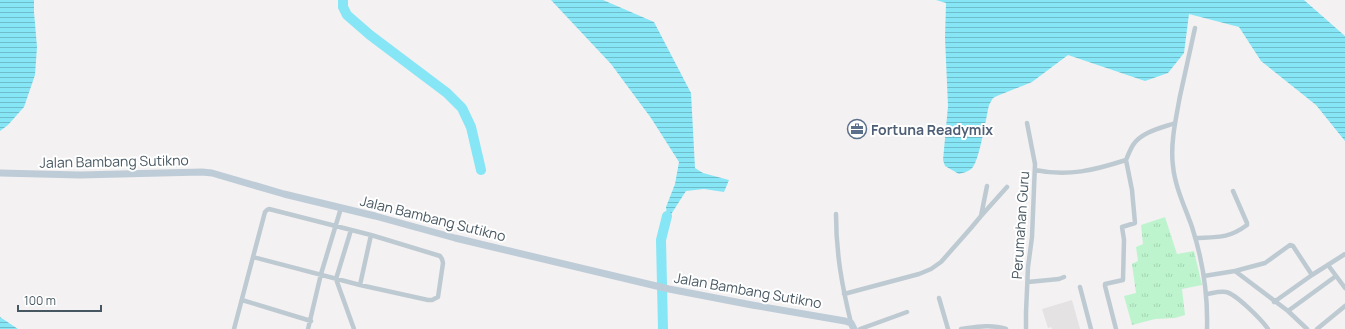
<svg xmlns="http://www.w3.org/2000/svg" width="1345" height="329" viewBox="0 0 1345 329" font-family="Manrope,sans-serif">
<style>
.education{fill:#e5e2e4}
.grass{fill:url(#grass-tufts)}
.water{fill:url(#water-rules)}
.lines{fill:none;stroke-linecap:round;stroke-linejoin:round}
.river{stroke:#86e6f5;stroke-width:10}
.street{stroke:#becad2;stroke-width:4.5}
.secondary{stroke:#beccd7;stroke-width:7}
.labels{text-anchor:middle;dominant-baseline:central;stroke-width:4;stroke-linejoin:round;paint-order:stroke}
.service-label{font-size:14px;font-weight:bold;fill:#4e5e75;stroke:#fff;text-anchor:start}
.street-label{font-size:14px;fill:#475761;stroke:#fff}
</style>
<defs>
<pattern id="grass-tufts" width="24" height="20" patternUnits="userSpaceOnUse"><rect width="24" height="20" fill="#bdf4ce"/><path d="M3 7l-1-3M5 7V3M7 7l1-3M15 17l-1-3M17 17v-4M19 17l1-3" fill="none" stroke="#a4d3b3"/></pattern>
<pattern id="water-rules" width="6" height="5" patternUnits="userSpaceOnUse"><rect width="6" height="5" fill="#86e6f5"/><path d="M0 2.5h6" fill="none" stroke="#6fbdca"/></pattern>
</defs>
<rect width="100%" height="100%" fill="#f4f1f2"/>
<!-- education -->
<path class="education" d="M1072,300L1080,329H1052L1051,327L1048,328L1042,309Z"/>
<!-- grass -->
<path class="grass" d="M1165,217L1177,254L1194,251L1202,285L1182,289L1185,315L1175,318L1155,319L1132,325L1124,296L1136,293L1132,264L1138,261L1136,247L1143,244L1141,225Z"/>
<!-- water -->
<path class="water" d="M0,0H34V12L37,47L35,75L24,107L8,125L0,131Z
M551,0H603L654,22L691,93L695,168L703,173L729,180L724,192L704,189L686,191L670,216H667L666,207L675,184L679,162L651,118L611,64Z
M936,0H1304L1345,36V141L1316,105L1261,61L1239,27L1189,14L1184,53L1168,73L1145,81L1068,55L1032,82L997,96L993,98L989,105C986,118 980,157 973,167C970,171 963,173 959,174L945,166L943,160L948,106L945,38L946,3Z
M0,317L18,329H0Z"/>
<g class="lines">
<!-- river -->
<path class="river" d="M343,0V7L347,15L370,35L447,93L462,108L471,127L481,170
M663,329L661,240L667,216"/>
<!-- street -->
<path class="street" d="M1195,28C1190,51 1185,73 1180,96C1176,118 1170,144 1173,166C1175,187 1185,207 1192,227C1203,261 1208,294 1207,329
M1035,170C1068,177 1095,170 1126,160C1128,155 1130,150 1133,145C1141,132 1161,128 1175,123
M269,209L371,235L440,256L442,259L443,263L438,297L432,300H428L360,285L253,257L265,212L267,210Z
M836,214C836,253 842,286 851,323
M981,216L1007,187
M351,230L336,279L354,329
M1195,238C1217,237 1228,239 1247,225V223L1233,191
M1328,265L1345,288
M1235,271L1265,263L1290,245L1293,246L1312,275
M1204,276L1235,271L1288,311L1307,329
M1028,282L1059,279L1064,277
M360,285L371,235
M1080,287L1091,329
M844,294L919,274L931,269L941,262L971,228L981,216L987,186
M1207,294C1213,293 1220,291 1226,292C1236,294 1262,320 1268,329
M939,298L948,329
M242,300L311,321
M1274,302L1312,275L1345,254
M1288,311L1336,276
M234,329L253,257
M308,329L321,274L341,208
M860,329L907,312
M961,329C976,327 991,324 1006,329
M1026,329V312L1028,267L1032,237L1035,164L1027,123
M1116,329L1105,286V284L1123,280L1124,240L1122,227L1135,223L1132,190L1126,160
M1317,329L1345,306"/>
<!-- secondary -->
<path class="secondary" d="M0,173L80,175L202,172L212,173L284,194L375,216L455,238L669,289L752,305L845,321L851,323L854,329"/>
</g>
<!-- icons -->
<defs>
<symbol id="office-ring" viewBox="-11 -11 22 22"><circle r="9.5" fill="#fff" stroke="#5c6f8a" stroke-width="1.5"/><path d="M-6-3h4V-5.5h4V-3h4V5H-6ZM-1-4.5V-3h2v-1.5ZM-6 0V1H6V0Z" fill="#5c6f8a"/></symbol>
</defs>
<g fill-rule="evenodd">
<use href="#office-ring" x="846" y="118" width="22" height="22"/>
</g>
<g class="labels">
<!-- service labels -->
<g class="service-label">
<text x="871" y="129">Fortuna Readymix</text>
</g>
<!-- street labels -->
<g class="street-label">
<text transform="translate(114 161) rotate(-1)">Jalan Bambang Sutikno</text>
<text transform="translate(433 218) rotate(14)">Jalan Bambang Sutikno</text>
<text transform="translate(1020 225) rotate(-86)">Perumahan Guru</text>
<text transform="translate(748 290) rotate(10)">Jalan Bambang Sutikno</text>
</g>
</g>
<!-- scale -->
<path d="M18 305v6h83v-6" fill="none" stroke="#475761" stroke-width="2"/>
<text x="24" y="305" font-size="12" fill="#475761" stroke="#ffffff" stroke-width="3" paint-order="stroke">100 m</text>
</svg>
